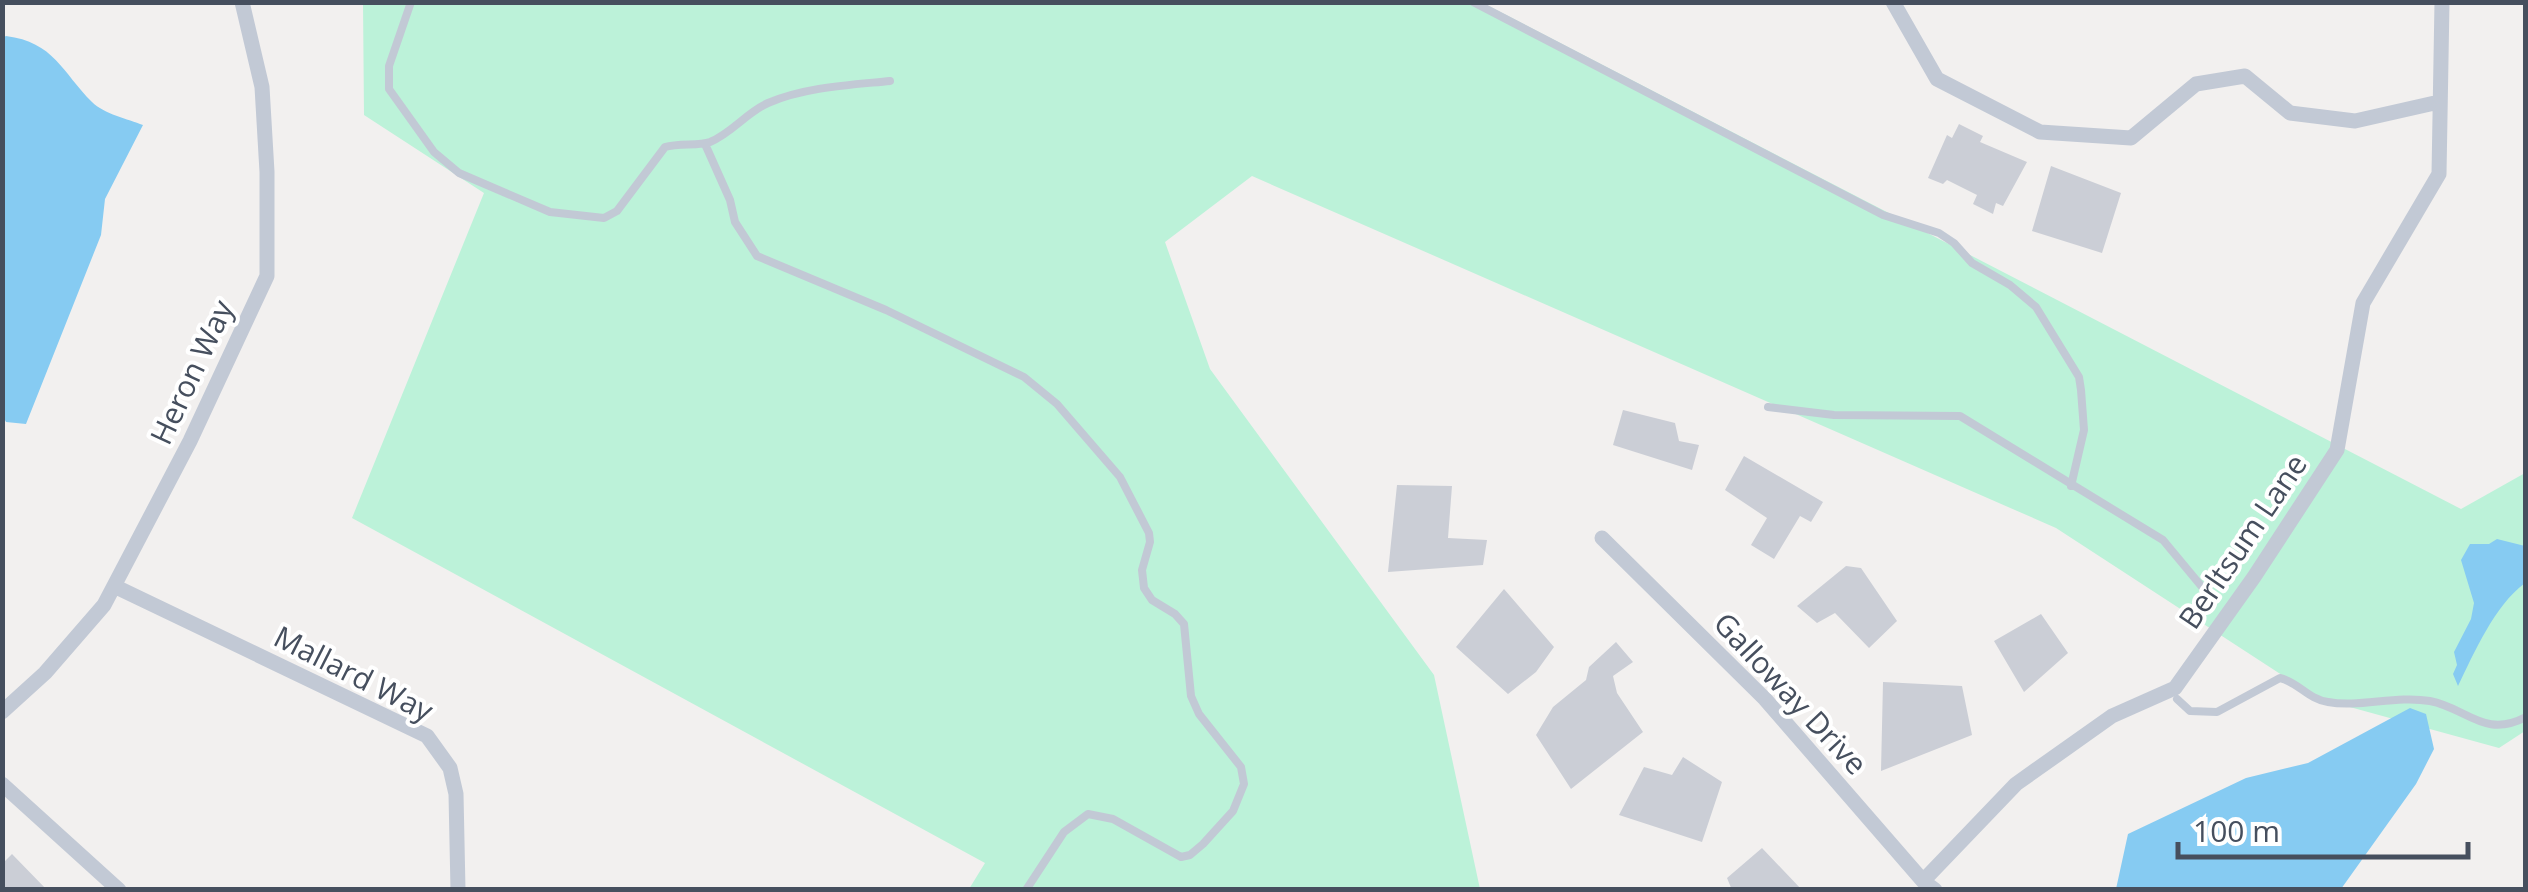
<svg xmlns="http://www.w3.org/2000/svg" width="2528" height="892" viewBox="0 0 2528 892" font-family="'Open Sans',sans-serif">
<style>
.green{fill:#bcf2d9}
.water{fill:#86cbf2}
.building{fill:#cbced6}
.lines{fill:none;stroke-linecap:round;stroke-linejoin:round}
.service{stroke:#c2c9d5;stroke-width:8}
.minor{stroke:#c2c9d5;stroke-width:15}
.labels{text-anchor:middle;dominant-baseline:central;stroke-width:8;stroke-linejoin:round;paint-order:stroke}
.street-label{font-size:30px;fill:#464f5e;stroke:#fff}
</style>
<rect width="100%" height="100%" fill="#f2f0ef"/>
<!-- green -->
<path class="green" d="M363,3H1483L2461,509L2525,473V731L2499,748L2317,698L2056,528L1252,176L1165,242L1210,369L1434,675L1480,889H969L985,863L352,518L484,193L364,115Z"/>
<!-- water -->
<path class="water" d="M6,36C54,42 62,72 92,102C104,114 128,119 143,125L105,199L101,235L26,424L6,422L3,416L2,38Z
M2497,539L2525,546V583C2495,605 2474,653 2458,686L2453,674L2457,665L2454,652L2471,619L2474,603L2461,560L2470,544H2489Z
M2410,708L2426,714L2434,749L2416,784L2341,889H2116L2128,834L2246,778L2308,763Z"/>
<!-- building -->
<path class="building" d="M1959,124L1983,136L1980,142L2027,162L2003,206L1996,203L1993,214L1973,204L1977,195L1947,180L1943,184L1928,178L1947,135L1952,138Z
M2051,166L2121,193L2102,253L2032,231Z
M1623,410L1675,423L1679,441L1699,445L1692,470L1613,445Z
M1744,456L1823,502L1811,522L1800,516L1774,559L1751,545L1767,518L1725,490Z
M1397,485L1452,486L1448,538L1487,540L1483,565L1388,572Z
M1846,566L1861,568L1897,621L1869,648L1835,613L1817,623L1797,606Z
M1504,589L1554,647L1536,672L1508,694L1456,647Z
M2041,614L2068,653L2024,692L1994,641Z
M1616,642L1633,662L1613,676L1617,693L1643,732L1571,789L1536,735L1553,707L1586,680L1589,667Z
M1883,682L1962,686L1972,735L1881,771Z
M1683,757L1722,782L1702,842L1619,815L1644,767L1672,775Z
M1762,848L1802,890H1732L1727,878Z
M12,854L47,890H2V864Z"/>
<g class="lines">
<!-- service -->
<path class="service" d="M411,2L389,66V89L434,152L459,173L550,212L604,218L617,211L665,147C679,143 699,146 710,142C732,133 747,112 768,103C805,87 850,85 890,81
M1473,2L1883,215L1939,233L1954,243L1972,263L2010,285L2036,307L2079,377L2081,390L2084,430L2071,486
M705,144L730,200L735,222L757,256L886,310L1024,377L1057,404L1120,477L1149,533L1150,542L1142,570L1144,588L1152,600L1175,614L1184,624L1191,696L1199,714L1241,767L1244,784L1233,811L1203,844L1190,855L1181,857L1113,819L1088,814L1064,832L1026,890
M1768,407L1834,415L1960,416L2163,540L2212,599
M2177,699L2190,711L2217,712L2280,678C2298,682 2308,699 2328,702C2359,708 2396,695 2430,701C2467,708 2484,739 2526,717"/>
<!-- minor -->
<path class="minor" d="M1893,2L1937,79L2040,132L2131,138L2196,84L2245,76L2290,113L2355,121L2439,102
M1602,538L1765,699L1923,881L1935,890
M114,586L427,736L450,768L456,794L458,890
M2,712L45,673L104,605L190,441L267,276V172L262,87L242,2
M2,784L119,890
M1923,881L2016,784L2112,716L2175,688L2254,577L2337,450L2363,303L2439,174L2442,2"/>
</g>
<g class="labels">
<!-- street labels -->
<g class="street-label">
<text transform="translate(191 372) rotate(-65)">Heron Way</text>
<text transform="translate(2242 541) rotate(-56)">Berltsum Lane</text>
<text transform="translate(354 673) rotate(27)">Mallard Way</text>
<text transform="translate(1791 693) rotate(47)">Galloway Drive</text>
</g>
</g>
<!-- border -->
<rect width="2528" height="892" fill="none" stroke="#464f5e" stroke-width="10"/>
<!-- scale -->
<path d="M2178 842v15h290v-15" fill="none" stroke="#464f5e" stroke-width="5"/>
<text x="2193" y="842" font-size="30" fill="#464f5e" stroke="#ffffff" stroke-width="8" paint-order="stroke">100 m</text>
</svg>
